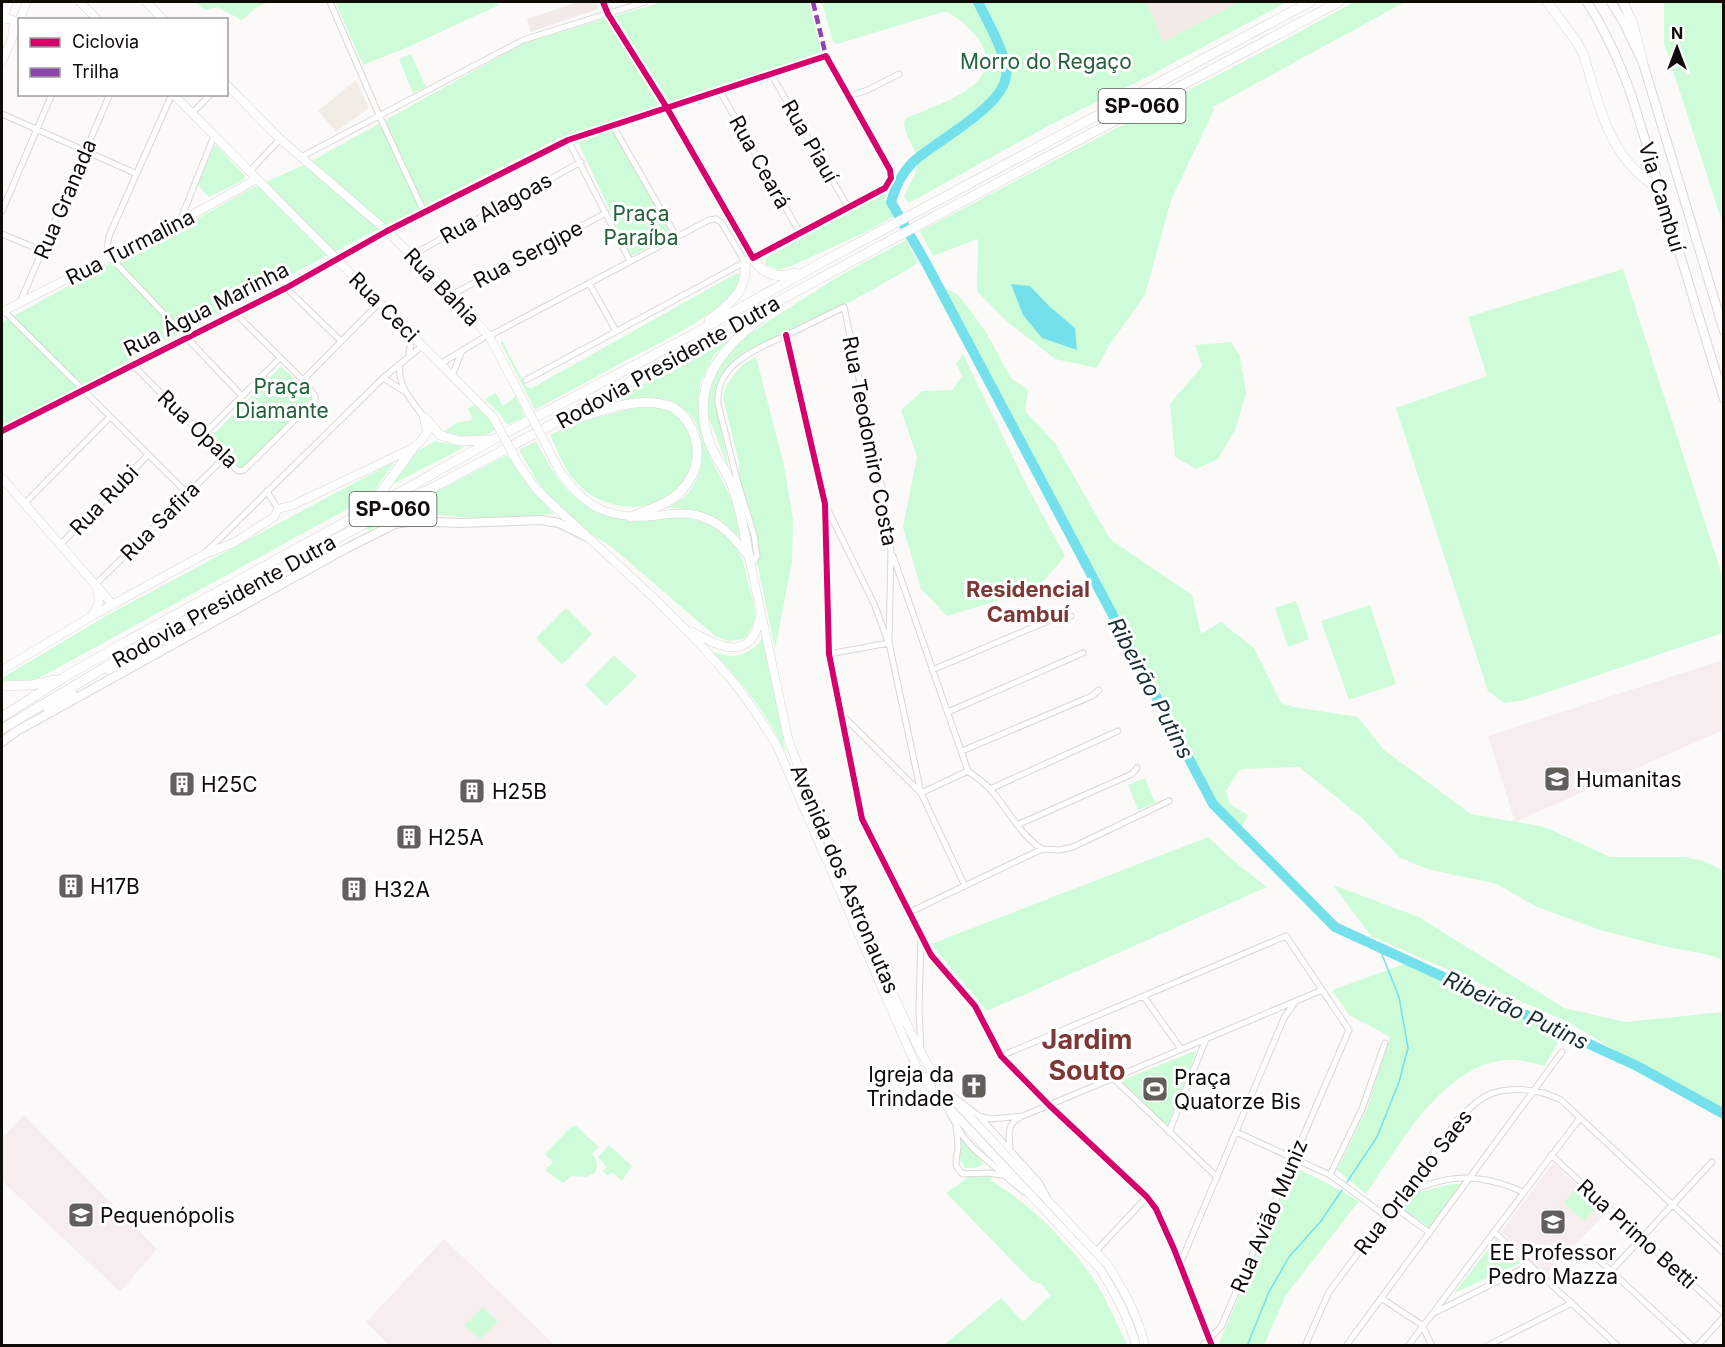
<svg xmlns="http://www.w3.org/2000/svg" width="1725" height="1347" viewBox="0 0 1725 1347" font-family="Inter,sans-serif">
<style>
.built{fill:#f3ece5}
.industrial{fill:#f3eae7}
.education{fill:#f8eded}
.green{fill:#cefcd9}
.water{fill:#74e0eb}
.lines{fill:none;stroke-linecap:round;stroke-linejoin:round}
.stream{stroke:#74e0eb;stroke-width:1.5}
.river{stroke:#74e0eb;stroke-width:10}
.street-casing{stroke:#dad7d4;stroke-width:7}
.secondary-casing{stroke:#dad7d4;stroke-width:9}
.primary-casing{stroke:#dad7d4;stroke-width:10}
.highway-casing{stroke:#dad7d4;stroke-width:10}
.street{stroke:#fffefe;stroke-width:5}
.secondary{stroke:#fffefe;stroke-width:8}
.primary{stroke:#fffefe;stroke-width:8}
.highway{stroke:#fffefe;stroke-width:9}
.secondary-bridge-casing{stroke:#dad7d4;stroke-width:9;stroke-linecap:butt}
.secondary-bridge{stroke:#fffefe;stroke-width:8}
.quiet{stroke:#8e44ad;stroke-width:4.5;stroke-dasharray:9 4.5;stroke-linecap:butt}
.cycleway-casing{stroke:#fff;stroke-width:10}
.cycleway{stroke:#d6006c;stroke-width:6}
.labels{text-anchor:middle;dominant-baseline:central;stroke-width:6;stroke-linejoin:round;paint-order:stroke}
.shield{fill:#fff;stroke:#575451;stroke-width:1.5}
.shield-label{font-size:20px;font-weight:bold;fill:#0f0b07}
.park-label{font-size:21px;fill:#23633a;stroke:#fff}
.street-label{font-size:21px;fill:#0f0b07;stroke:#fff}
.poi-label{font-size:21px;fill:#0f0b07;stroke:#fff;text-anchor:start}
.neighbourhood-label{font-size:22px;font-weight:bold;fill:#7e3734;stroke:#fff}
.water-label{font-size:22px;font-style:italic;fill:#172f32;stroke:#fff}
.district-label{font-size:27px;font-weight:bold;fill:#7e3734;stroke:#fff}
</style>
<rect width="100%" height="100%" fill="#fcfaf8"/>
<!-- built -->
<path class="built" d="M356,80L369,108L336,132L318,111Z"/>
<!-- industrial -->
<path class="industrial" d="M578,2H596L598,9L531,32L527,19Z
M1147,2H1239L1163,42Z"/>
<!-- education -->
<path class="education" d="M1723,660V730L1515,822L1488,736Z
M24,1115L157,1249L120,1292L2,1181V1138Z
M1553,1163L1607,1212L1546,1274L1501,1232Z
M444,1239L555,1345H389L366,1322Z"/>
<!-- green -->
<path class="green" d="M194,2H277C262,1 252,11 241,21L238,18L217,7L205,10Z
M335,2H497L499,5L408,47L363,65Z
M662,2H809L821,52L706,92L559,138L324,257L2,428V322L115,261L183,227L250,189L306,164L524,43Z
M822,2H1147L1163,42L1239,2H1287L1149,76L1046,127L909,203L904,197C907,189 917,172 917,165C919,150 904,137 904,122L908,117C927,110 955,99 971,87C1006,59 973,27 946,11L837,44L833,42Z
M1354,2H1405L1213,107L1214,110L1171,200L1145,295L1108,347L1097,368L1055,359L1005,320L977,291L978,239L933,256L920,231L1277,44Z
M1664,2H1723V225L1664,43Z
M411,54L426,87L413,93L399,59Z
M612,129L671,235L631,256L577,140Z
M216,145L245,176L244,180L209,197L198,185L214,146Z
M888,191L884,200L888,202L896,215L870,230L789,267L778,270L766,265V258Z
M906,240L918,263C877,289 832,311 788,332C771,340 753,345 739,358C727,368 717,380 715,396L729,470L707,413V398L715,370L737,343L770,320L844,273Z
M1623,269L1723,578V633L1521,701L1504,703L1488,691L1396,408L1487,376L1468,317Z
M735,274H740L741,280C723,314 663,341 629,359C597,376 566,393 535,410L501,344L502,340L526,387L532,388Z
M937,284L957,294L968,307L986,332L1011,378L1028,390L1025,411L1055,443L1110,539L1192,595L1201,634L1221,622L1254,648L1281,703L1294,707L1358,717L1384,750L1471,814L1545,827L1610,857H1685L1704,861L1723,871V961L1714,956L1658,945L1600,930L1535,906L1497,884L1431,870L1400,858L1362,818L1299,767L1242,769L1237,773L1226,791L1230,804L1248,815L1240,831L1213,804Z
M732,337L714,355L701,381L698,398L702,431L711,459L734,504L742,540C720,517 698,508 667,508C674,503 684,499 689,492C710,467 707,417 674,403C654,395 618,406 596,409Z
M1231,342L1240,356L1246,393L1236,428L1218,459L1196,469L1175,457L1170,404L1202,366L1195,345Z
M963,354L1026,484L1065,556L1037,589L947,616L921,589L903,527L917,457L901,410L922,391L952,390L962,376L956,364Z
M756,357L784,465L793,520L792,562L775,649L747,515L737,488L739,464L723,397C726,381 741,363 756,357Z
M281,366L316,398L241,469L209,439Z
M496,393L503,406L516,396L525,417L507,425L499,413L485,399Z
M474,405L491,421L496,429C481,441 465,440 447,435L445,431L456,423L471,420L472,417L468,408Z
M633,408C643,408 655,406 665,409C685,415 694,436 695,455C695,461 691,467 689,473C687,477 686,482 683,485C656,518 599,511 574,480C563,467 557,450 550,435L573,424Z
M435,441L465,447L391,485L412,454Z
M536,441C553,472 564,495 597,512C610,518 624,516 638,516C677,516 723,514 741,557C745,565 746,575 748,583C755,607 761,617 745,639L728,641L715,636L613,548L581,527L553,501L537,481L519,450Z
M507,455L527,484L554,514L484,519L416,513L399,516L369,530L365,529Z
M395,461L373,493L360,502L43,676L32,680L2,681V678L106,616Z
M1296,601L1309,639L1288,647L1275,608Z
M1370,605L1396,684L1349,700L1321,621Z
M566,608L592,634L562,665L536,638Z
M763,637L786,753C767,715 743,682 713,652C733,660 752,655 763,637Z
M614,655L637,676L606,706L585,685Z
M1145,778L1155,803L1138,810L1128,785Z
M1208,837L1236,863L1267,887L987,1011L931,944Z
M1333,885L1419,917L1564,1008L1626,1022L1723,1012V1115L1568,1022L1371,936Z
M1404,964L1562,1036L1544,1066C1536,1064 1526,1061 1517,1060C1447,1056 1400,1145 1366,1194L1337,1170L1367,1108L1390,1037L1349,1015L1332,990Z
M1197,1050L1167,1127L1120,1081Z
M575,1125L599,1147L592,1154C598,1161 599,1167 594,1174H591L586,1177L572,1176L563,1183L545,1170L553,1162L545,1154L570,1128Z
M960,1137L984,1164L975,1168H965L959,1158Z
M609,1145L632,1166L622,1181L612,1172L608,1176L602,1171L607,1167L598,1157Z
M1294,1167L1327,1183L1359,1201L1286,1295L1264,1345H1218Z
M995,1174L990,1180C1029,1203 1065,1239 1091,1275C1106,1297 1116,1322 1127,1345L947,1346L945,1344L1001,1298L1023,1322L1051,1295L1041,1284L1032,1281L946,1193L972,1175Z
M1463,1183L1430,1228L1398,1206L1419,1192L1447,1185Z
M1575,1189L1596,1208L1584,1221L1564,1203Z
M1496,1239L1521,1263L1454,1293Z
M483,1307L498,1322L480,1339L464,1325Z"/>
<!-- water -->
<path class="water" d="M1011,284L1030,286L1049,306L1075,328L1077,350L1042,338L1023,315Z"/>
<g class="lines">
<!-- stream -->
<path class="stream" d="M1347,1182L1377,1137L1399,1082L1408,1048L1399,997L1379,947
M1247,1346L1269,1292L1289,1257L1321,1221L1342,1190"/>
<!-- river -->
<path class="river" d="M978,2C987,21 1004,49 1006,70C1011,104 935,141 913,162C901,174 896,186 891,202L926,263L1213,804L1335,927L1637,1066L1724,1114"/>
<defs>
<path id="street" d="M330,2L379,115L424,212
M771,74L848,207
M720,91L800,233
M172,94L109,236L107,249L110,257L242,396
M848,96L868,90L899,74
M192,113L211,94
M2,114L135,173
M613,126L676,236
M568,140L630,261
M301,157L523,40L645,2
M249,172L280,139
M2,211L52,94
M180,221L214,136
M2,234L43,251
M412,255L581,162
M336,259L568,140L826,56L890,170L891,178L885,188L753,258L667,108L608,14L603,2
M589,283L616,331
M286,288L341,341
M451,295L606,213
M20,302L110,94
M4,311L187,493
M786,335L825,504L829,654L862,819L931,955L975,1006L1001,1056L1049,1105L1147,1197L1156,1209L1174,1249L1212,1346
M489,336L709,220L716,219L721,222L745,262L526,380
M409,354L412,336
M400,364C397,386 412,401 424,417
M440,364L483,338
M133,365L238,471L244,470L315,400V396L303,380L235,313
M452,376L461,353
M383,378L404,391
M303,380L380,302
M203,435L279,359
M267,491L278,509
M24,504L109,418
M826,506L875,606L887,639
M60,545L148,455
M206,552L383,378L422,346
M893,556L968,771C975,777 984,782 990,789C1008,809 1019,834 1042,849
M751,566L757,556L754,535L736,476L718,404C715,363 759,348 789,334C807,325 826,316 844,307L882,488L891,551L889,643L921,793L965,886
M95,585L225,457
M829,654L889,643
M932,670L1060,616H1071
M948,712L1083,653
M840,713L921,793L968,771
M962,751L1092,696L1099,690
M990,789L1118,731
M1017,825L1132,774L1137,768
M908,913L1042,849L1060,850L1073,847L1169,801
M921,937L919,1010L921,1051
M1144,997L1181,1049
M1001,1056L1286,936L1349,1030L1221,1327L1202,1346
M1113,1078L1217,1177
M954,1097L979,1116L1039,1182L1047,1197
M949,1112L962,1135L973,1148L1024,1192
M979,1116L991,1119L1023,1116L1322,990
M956,1127C957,1133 958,1140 958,1147C957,1159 952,1165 963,1174L988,1173L1001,1175
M1169,1132L1206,1039
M1236,1132L1330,1175L1386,1216
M1010,1149C1009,1136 1006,1125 1019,1118
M1551,1155L1724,1313
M1330,1175L1362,1109L1385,1043
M1400,1198C1443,1173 1478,1172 1523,1192
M1393,1206L1430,1233
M1494,1232L1618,1346
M1586,1248L1692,1346
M1096,1251L1147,1197
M1180,1264L1284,1018L1295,1002
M1611,1271L1712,1162
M1381,1298L1422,1325L1432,1346
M1432,1314L1530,1265
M1305,1346L1329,1292L1459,1118C1468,1110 1476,1101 1486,1096C1508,1085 1539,1089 1561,1100L1724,1253
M1346,1346L1562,1052
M1408,1346L1580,1118
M1487,1346L1572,1303
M1697,1346L1724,1317"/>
<path id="secondary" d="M80,2L98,20
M146,2L164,20
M2,20L10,19L14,21L13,30
M2,21L9,2
M2,62L27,2
M226,84L280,139L387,231L451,295L489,336L514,383
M173,94L493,417
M2,312L179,222L257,179
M2,431L286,288L336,259
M519,465L536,489C601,551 672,609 730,678C748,699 762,722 777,746L916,1066L933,1091L1100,1269C1115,1293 1129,1318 1136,1346
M559,470C584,508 610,520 655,516C669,514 682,512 696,515C720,520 735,539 749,557L788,738C809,799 836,857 860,916C885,974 907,1033 940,1085L1107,1264C1124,1290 1138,1315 1145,1346
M2,478L113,605
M93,614L99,603L97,589
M693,632C722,649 752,661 760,617
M2,670L92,616L203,555L235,542L274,517L278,509L293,505L413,448L421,441L427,432L424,418"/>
<path id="primary" d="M1587,2C1607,33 1621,65 1633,100L1724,399
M1611,2L1625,25L1643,63L1724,331
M109,670L199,619L214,608
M48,709L72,692
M15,732L347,548L395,524L415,521L460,523L541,520L559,523L587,537
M2,742L18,730"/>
<path id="highway" d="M1547,2L1576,41L1583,53C1600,106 1608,159 1660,189
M1623,2L1633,24L1643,63
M753,258C763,275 777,279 795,273
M709,320C730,303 748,292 745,262
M424,417L440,435L459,441L488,440
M566,422C596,413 634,396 666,405C675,407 682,414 687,421C703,444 700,472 680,492C667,505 647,510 631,517
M361,510L382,491L413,448
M749,557C744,533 741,508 732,485C727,472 718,461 712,449C686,387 720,349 767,313
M2,686L31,685L55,680
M2,717L63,678L122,644L415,484L494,439L692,335L817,265L1310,2
M2,729L146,643L236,592L549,426L926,221L1339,2"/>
</defs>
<!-- street casing -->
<use href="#street" class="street-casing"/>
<!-- secondary casing -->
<use href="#secondary" class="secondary-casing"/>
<!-- primary casing -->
<use href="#primary" class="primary-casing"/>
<!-- highway casing -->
<use href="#highway" class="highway-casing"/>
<!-- street -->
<use href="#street" class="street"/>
<!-- secondary -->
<use href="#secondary" class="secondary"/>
<!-- primary -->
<use href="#primary" class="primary"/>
<!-- highway -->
<use href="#highway" class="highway"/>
<defs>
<path id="secondary-bridge" d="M514,383L559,470
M493,417L519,465"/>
</defs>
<!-- secondary-bridge casing -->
<use href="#secondary-bridge" class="secondary-bridge-casing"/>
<!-- secondary-bridge -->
<use href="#secondary-bridge" class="secondary-bridge"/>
<!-- quiet -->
<path class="quiet" d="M813,2L826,56"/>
<defs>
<path id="cycleway" d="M786,335L825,504L829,654L862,819L931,955L975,1006L1001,1056L1049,1105L1147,1197L1156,1209L1174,1249L1212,1346
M2,431L286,288L387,231L568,140L826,56L890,170L891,178L885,188L753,258L667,108L608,14L603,2"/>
</defs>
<!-- cycleway casing -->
<use href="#cycleway" class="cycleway-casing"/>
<!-- cycleway -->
<use href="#cycleway" class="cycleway"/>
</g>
<!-- icons -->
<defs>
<symbol id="university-square" viewBox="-11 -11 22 22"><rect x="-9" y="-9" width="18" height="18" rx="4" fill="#625f5b" stroke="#fff"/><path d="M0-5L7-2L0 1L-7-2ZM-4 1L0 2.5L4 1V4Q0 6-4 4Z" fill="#fff"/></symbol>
<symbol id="building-square" viewBox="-11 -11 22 22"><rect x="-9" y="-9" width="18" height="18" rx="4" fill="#625f5b" stroke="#fff"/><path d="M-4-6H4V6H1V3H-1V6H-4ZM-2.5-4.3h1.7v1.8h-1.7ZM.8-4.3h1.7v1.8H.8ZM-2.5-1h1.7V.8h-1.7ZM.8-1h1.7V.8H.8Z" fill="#fff"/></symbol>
<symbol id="church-square" viewBox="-11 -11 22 22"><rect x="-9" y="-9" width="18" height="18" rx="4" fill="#625f5b" stroke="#fff"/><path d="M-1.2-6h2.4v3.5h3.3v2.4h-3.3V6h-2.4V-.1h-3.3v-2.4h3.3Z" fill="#fff"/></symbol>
<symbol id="stadium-square" viewBox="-11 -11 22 22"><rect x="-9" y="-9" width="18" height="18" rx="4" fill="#625f5b" stroke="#fff"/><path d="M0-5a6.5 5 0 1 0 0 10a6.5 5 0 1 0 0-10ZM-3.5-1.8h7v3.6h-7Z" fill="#fff"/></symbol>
<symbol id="school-square" viewBox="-11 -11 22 22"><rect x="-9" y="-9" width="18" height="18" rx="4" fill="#625f5b" stroke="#fff"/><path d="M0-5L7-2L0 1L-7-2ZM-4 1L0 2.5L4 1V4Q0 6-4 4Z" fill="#fff"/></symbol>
</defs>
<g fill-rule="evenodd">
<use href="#university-square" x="1542" y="764" width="30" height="30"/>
<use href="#building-square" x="167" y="769" width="30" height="30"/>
<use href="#building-square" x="457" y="776" width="30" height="30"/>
<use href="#building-square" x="394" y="822" width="30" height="30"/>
<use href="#building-square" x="56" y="871" width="30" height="30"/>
<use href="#building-square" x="339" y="874" width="30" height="30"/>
<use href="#church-square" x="959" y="1071" width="30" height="30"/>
<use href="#stadium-square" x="1140" y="1074" width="30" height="30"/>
<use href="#school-square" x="66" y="1200" width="30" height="30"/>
<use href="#school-square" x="1538" y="1207" width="30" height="30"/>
</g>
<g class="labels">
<!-- shield labels -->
<g class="shield">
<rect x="1098.5" y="89" width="87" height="34" rx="4.5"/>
<rect x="349.5" y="492" width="87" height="34" rx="4.5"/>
</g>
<g class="shield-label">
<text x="1142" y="106">SP-060</text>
<text x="393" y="509">SP-060</text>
</g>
<!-- park labels -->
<g class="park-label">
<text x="1046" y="61">Morro do Regaço</text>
<text x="641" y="213">Praça<tspan x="641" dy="24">Paraíba</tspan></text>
<text x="282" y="386">Praça<tspan x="282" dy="24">Diamante</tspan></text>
</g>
<!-- street labels -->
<g class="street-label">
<text transform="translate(810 141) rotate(60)">Rua Piauí</text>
<text transform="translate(760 162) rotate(61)">Rua Ceará</text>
<text transform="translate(1662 197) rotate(73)">Via Cambuí</text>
<text transform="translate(65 199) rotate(-67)">Rua Granada</text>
<text transform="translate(496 208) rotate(-29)">Rua Alagoas</text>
<text transform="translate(130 247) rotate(-27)">Rua Turmalina</text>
<text transform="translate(528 254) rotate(-28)">Rua Sergipe</text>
<text transform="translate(442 287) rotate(46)">Rua Bahia</text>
<text transform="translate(384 307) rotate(45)">Rua Ceci</text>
<text transform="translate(206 309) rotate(-27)">Rua Água Marinha</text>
<text transform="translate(668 362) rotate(-29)">Rodovia Presidente Dutra</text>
<text transform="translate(198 429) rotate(44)">Rua Opala</text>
<text transform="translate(870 441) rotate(79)">Rua Teodomiro Costa</text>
<text transform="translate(104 500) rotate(-46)">Rua Rubi</text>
<text transform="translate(160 521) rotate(-45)">Rua Safira</text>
<text transform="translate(224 601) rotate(-29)">Rodovia Presidente Dutra</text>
<text transform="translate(845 879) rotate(67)">Avenida dos Astronautas</text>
<text transform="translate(1413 1182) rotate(-52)">Rua Orlando Saes</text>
<text transform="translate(1269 1216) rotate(-67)">Rua Avião Muniz</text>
<text transform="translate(1637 1234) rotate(42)">Rua Primo Betti</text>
</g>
<!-- poi labels -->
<g class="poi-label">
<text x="1576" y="779">Humanitas</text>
<text x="201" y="784">H25C</text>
<text x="492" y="791">H25B</text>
<text x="428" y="837">H25A</text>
<text x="90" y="886">H17B</text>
<text x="374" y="889">H32A</text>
<text x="954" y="1074" text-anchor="end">Igreja da<tspan x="954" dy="24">Trindade</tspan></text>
<text x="1174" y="1077">Praça<tspan x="1174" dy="24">Quatorze Bis</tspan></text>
<text x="100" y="1215">Pequenópolis</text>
<text x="1553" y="1252" text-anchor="middle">EE Professor<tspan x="1553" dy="24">Pedro Mazza</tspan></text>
</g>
<!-- neighbourhood labels -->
<g class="neighbourhood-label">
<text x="1028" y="589">Residencial<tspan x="1028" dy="25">Cambuí</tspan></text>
</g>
<!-- water labels -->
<g class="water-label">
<text transform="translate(1151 688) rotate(62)">Ribeirão Putins</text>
<text transform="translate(1516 1010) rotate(25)">Ribeirão Putins</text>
</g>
<!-- district labels -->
<g class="district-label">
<text x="1087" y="1039">Jardim<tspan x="1087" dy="31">Souto</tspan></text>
</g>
</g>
<!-- border -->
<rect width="1725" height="1347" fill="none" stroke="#0f0b07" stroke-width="6"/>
<!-- legend -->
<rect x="18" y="18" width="210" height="78" fill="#ffffff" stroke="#9f9d9c" stroke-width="1.5"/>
<rect x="30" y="38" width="30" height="9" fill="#d6006c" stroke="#9f9d9c" stroke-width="1.5"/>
<text x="72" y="48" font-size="18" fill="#0f0b07">Ciclovia</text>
<rect x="30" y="68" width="30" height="9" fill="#8e44ad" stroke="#9f9d9c" stroke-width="1.5"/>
<text x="72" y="78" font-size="18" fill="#0f0b07">Trilha</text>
<!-- north arrow -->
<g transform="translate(1677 48)" stroke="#ffffff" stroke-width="4.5" paint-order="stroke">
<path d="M0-4.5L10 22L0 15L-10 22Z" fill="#0f0b07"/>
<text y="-9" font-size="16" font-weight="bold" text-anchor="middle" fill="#0f0b07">N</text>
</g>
</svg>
